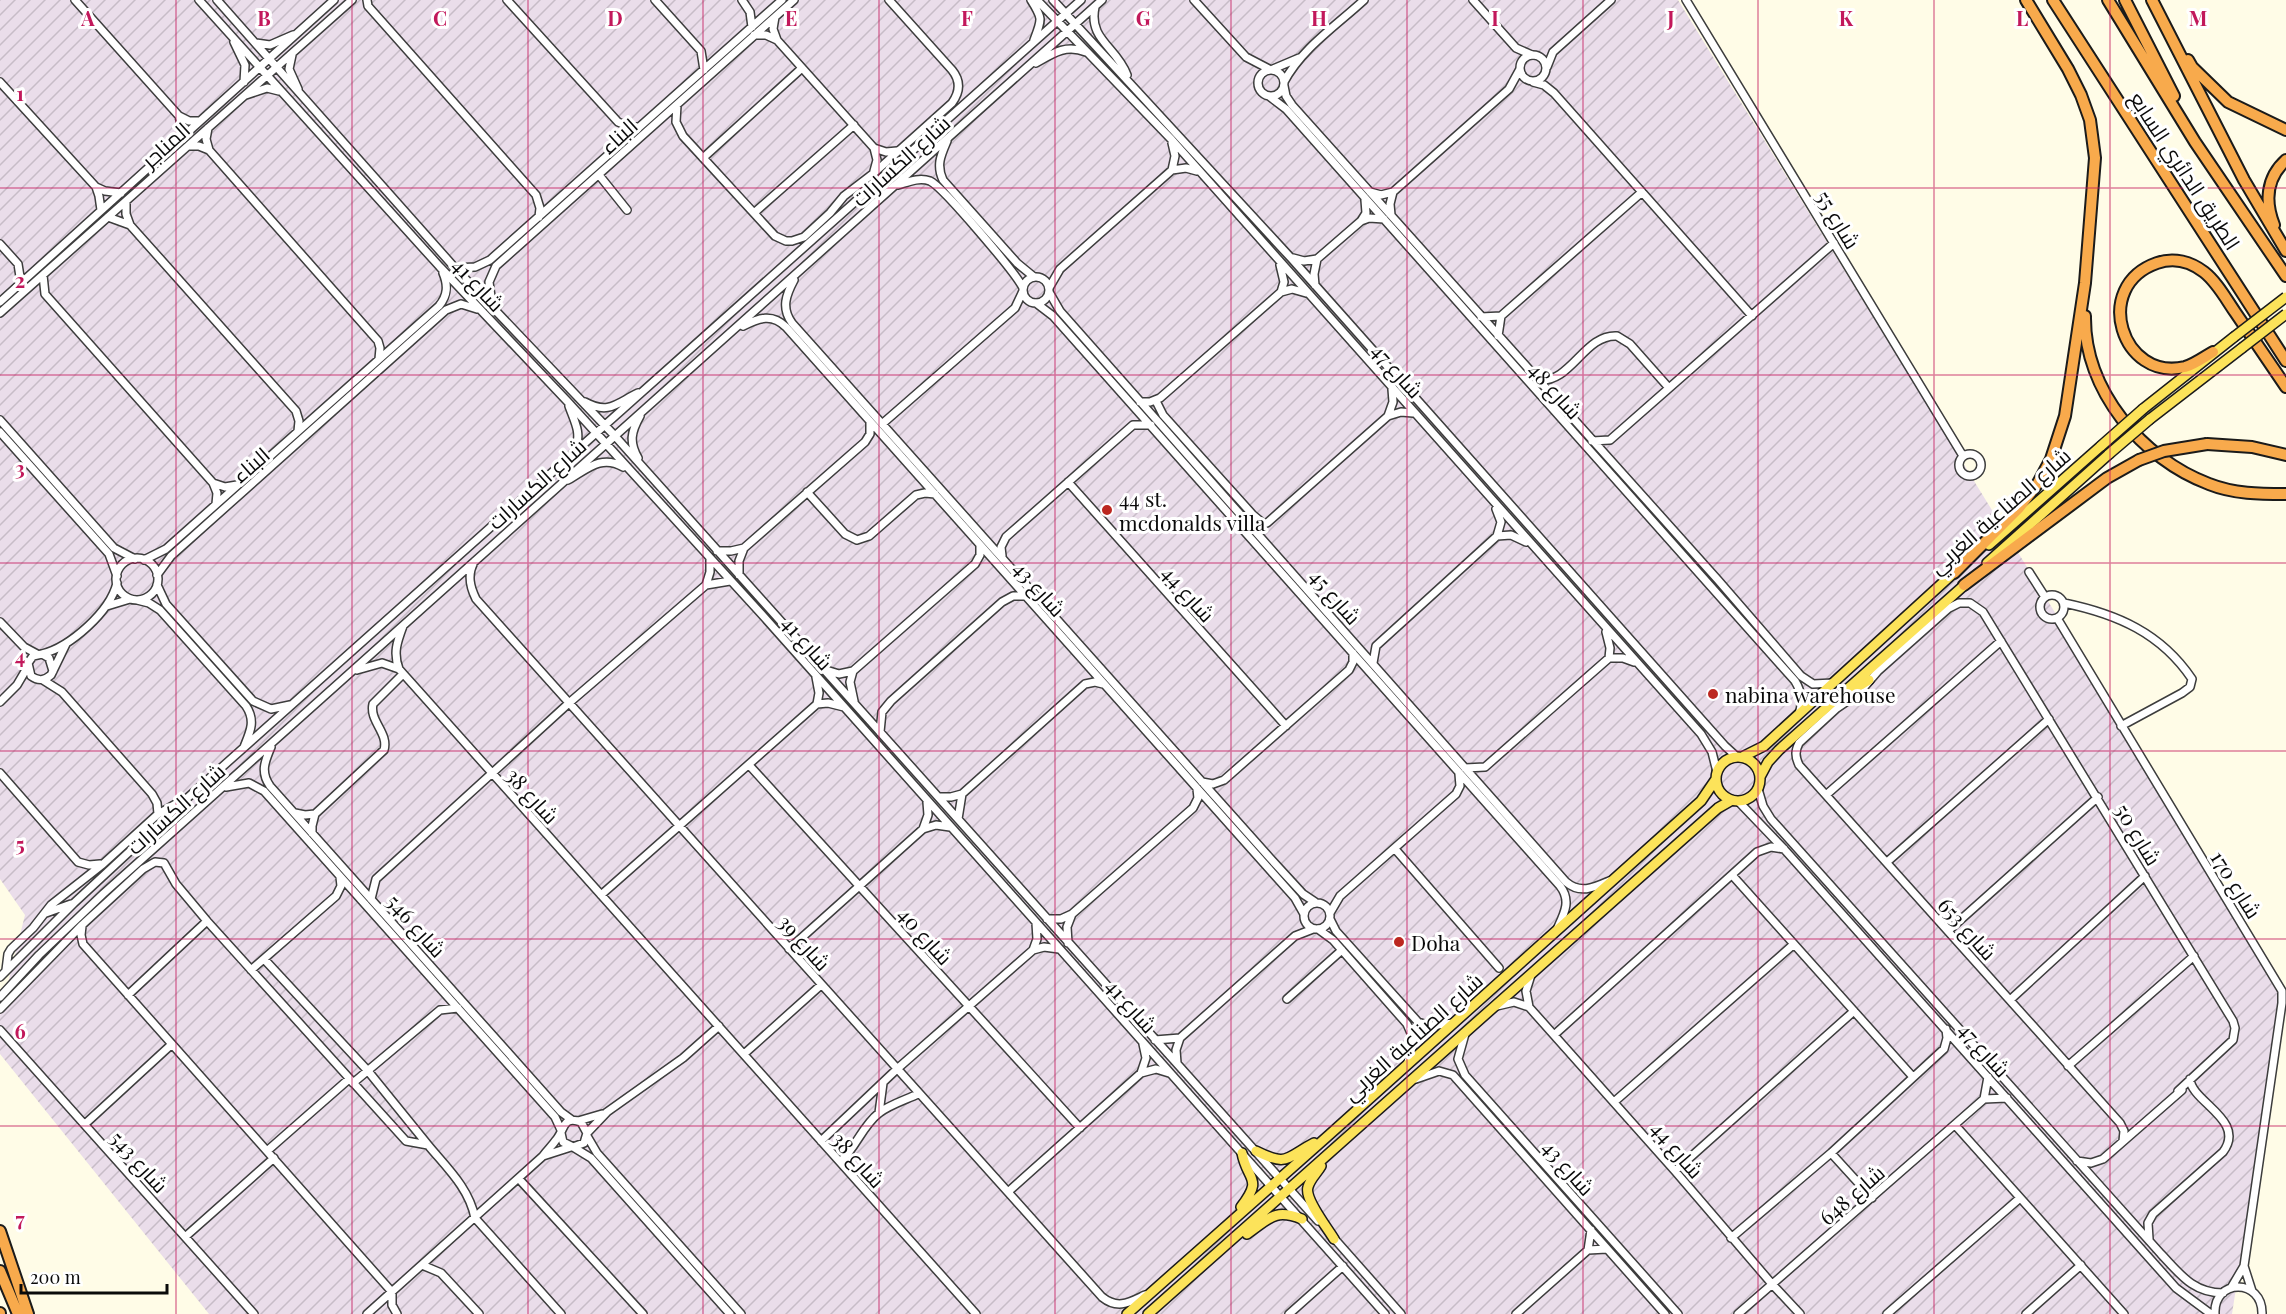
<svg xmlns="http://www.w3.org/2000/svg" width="2286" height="1314" viewBox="0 0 2286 1314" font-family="'Playfair Display',Cairo,serif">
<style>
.industrial{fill:url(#industrial-furrows)}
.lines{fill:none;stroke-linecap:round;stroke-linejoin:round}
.minor-casing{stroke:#3d3d3d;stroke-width:10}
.major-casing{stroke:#1b1b1b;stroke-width:12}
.highway-casing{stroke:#1b1b1b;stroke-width:14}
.minor{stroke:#fff;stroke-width:7}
.major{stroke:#fce35a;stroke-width:9}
.highway{stroke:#f8aa4c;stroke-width:10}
.major-bridge-casing{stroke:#1b1b1b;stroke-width:12;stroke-linecap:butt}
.highway-bridge-casing{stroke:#1b1b1b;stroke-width:14;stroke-linecap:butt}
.major-bridge{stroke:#fce35a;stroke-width:9}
.highway-bridge{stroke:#f8aa4c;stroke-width:10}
.grid{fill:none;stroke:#c2185b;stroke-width:1.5;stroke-opacity:0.55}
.poi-dot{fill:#bc2720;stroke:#fff;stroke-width:2}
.labels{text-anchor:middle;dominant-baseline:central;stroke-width:6;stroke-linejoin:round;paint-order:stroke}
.street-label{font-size:21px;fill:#0a0a0a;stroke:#fff}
.poi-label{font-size:21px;fill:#0a0a0a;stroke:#fff;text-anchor:start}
.grid-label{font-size:20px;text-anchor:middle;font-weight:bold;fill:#c2185b;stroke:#fff;stroke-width:6;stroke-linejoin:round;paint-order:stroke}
</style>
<defs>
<pattern id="industrial-furrows" width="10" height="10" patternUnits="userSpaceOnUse" patternTransform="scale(1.5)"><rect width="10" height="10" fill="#eaddea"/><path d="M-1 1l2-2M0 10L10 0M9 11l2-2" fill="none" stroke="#c7bcc7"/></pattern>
</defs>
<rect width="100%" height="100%" fill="#fffce7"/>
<!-- industrial -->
<path class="industrial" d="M0,0H1678L2283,983L2232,1314H209L0,1054V1015L25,915L0,879Z"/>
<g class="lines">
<defs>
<path id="minor" d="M75,0L179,116L189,121H199
M199,0L440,267L567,401L765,618L1385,1314
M217,0L455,268L614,435L1318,1221
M367,0L368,6L536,195L540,208L539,217
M507,0L618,122L630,127H638
M655,0L701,51L704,70
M742,0L750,12L752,27
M1031,0C1043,19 1042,19 1034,40
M1037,0L1172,140L1701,734L1712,752L1717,772
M1053,0L1291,258L1725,746L1737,757
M1194,0L1246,57L1269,69
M1473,0L1516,48L1532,55
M1686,0L1963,456
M1095,7C1088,40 1117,47 1127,75
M775,17L773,29L777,40L874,148L886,152L897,151
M754,35H766L777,40
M234,42L245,65L244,82
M256,43L270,45L293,35
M1520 68a13 13 0 1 1 26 0a13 13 0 1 1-26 0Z
M292,55L289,69L298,89
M1036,63C1053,53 1066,44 1086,52
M1547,67L1553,52L1611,0
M1273,69L1299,58
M1258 83a13 13 0 1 1 26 0a13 13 0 1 1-26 0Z
M0,82L96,187L99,196L101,210
M1284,82C1301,49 1337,25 1364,0
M1533,82L1544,85L1554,93L1752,316
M1284,86L1286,96L1292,105L1718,580L1801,676L1813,684L1833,683
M246,95L267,88L279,91
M1269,96L1286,109L1795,681C1802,692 1803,702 1799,714
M677,105L676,122L683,136L775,236L786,241H792L804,237L830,213L844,196L874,173L952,103C960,92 961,81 952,70L889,0
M179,116L182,128L180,139
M208,128L206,139L209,150
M947,141C941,155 936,165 943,180L1017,263L1034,277
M188,146H199L209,150L378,341L380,348L379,359
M874,148L877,160L874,171
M703,158L802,68
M1172,170L1175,156L1172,143
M599,175L627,210
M898,185C908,182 919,177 930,181C943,187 1016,273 1023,288
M96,187L105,191L121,193
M1370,192L1381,195L1393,192L1509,89L1520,69
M126,202V214L130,225L296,411L299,421L298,431
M754,213L854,125
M1391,215L1390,204L1393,192
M108,217L130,225
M1361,221L1369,218L1384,219
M0,244L18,264L21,283
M1293,258L1304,261L1317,259L1361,221L1366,213L1365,200
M1280,265L1284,282L1281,292
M455,268L475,267L490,260L782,0
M43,275L45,294L213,483L217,493L216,504
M1023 290a13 13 0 1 1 26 0a13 13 0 1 1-26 0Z
M794,280C786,295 781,308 792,323L1270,858L1303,894L1315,902
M1315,285L1314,274L1317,259
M1049,288L1060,269L1172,170L1186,168L1197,171
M1049,292L1060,311L1566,882C1580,894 1593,888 1609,881
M0,302L334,0
M1036,303L1053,316L1560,886C1571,900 1565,912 1558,927
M492,304L489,282L496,266L794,0
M0,313L352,0
M1481,317L1501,316L1642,192
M743,326C759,318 772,313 786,327L1295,898L1304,914
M1498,336L1501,316
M1538,380C1571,384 1584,334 1617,336L1630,344L1669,388
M585,402C609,415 617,403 638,393
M1140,402H1150L1160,398L1281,292L1292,289L1306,293
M1157,403L1163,415L1253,515L1264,524
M569,406C575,423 581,431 576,449
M1388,416L1393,402L1392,389
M0,420L114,548L135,559
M882,424L1015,308L1023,291
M0,432L109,554L117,576
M1592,441L1610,440L1834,243
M1959 465a11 11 0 1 1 22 0a11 11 0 1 1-22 0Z
M638,458C629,442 631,432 640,416
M568,480C586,470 601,454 623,467
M1068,482L1286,726
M213,483L225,487L237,485
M807,492L845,534L857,540L869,536L916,495L925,493L935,494
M1250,525L1267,523L1388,416L1401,412L1413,413
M1497,536L1511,535L1526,542
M717,551H731L744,548
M1002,556L1001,547L1006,537L1133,425H1151
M116 579a21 21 0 1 1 42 0a21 21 0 1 1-42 0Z
M144,560L166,549L439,306C448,295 448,285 443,273
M474,562C467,575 470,587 476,599C685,832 893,1065 1102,1297C1118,1310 1130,1302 1145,1295
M2029,572L2045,597
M157,575L171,556L446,310L461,304L477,309
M739,575V561L744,548L865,442L870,434V422
M157,585L166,604L253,701L271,709L290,705
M706,585L710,572V559
M2040 607a12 12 0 1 1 24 0a12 12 0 1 1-24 0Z
M137,600L149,603L160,610L246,706C256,721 250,732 244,747
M2064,603C2117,614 2161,633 2192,679L2190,687L2182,693L2121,726
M107,606L130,599
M2057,618L2282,991V1003L2244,1266L2231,1288
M0,622L24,647L37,654
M1606,632L1610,648L1609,658
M42,654C70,647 110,612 117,583
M1373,663L1376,646L1497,536L1501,522L1496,509
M399,669C393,653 397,642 403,626
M357,670L382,663L399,669L976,1314
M826,670L839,674L853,671L975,564L980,555V545
M53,671L49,658L42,654L33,656L28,663L31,676C38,681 44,681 51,675L66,644
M853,671L850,682L854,701
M43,680L62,692L152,794L157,803L158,814
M0,702L17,685L27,668
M817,704L828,703L844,707
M880,732L882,712L891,701L1002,602L1013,596H1026
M271,747C265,761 260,772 270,786L561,1112L572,1120
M749,765L1080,1128
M1465,768L1485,767L1609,658H1623L1634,662
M0,773L78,862L89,865L100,864
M1202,782L1213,784L1224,780L1349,670L1353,662V653
M226,787L249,783L264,791L555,1117L561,1130
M1758,789L1763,806L1771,819L2161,1254C2180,1274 2193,1293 2223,1293
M1826,795L2001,641
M939,797H951L962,794L1085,684L1095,682L1103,684
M1738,801L1784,849L2176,1288L2211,1314
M295,813L305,815L315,814
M958,819L962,794
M923,829L928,815L927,802
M312,833V826L315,814L384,750C389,733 369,721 373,704L403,674
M1395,849L1499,968
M1887,862L2049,719
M1732,875L1913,1077
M601,895L817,704L819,693L816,677
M371,899L376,879L569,703L706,585L730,581
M1304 916a13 13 0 1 1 26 0a13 13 0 1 1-26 0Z
M46,913L71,904
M1330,913L1340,896L1456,794L1460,786L1459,774
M1047,919H1061L1072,914L1193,808L1198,798L1197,789
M1330,919L1336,931L1418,1022L1430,1026L1453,1023
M82,926L81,935L83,944L392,1292V1305L397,1314
M1318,929L1333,940L1407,1024L1414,1040L1408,1062
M1948,931L2098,797
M1068,943L1067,927L1072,914
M789,949L923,829L936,825L950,827
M1033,950L1037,939L1036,923
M264,959L368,1071L428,1145
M6,970L8,954L11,949L33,928L51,905L103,864L158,814L179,802
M251,970L336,896L341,886L340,877
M0,977L74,903L184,801L1081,0
M128,995L207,921
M0,997L39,955L103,894L1102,0
M1287,999L1342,950
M2010,1000L2145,876
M1497,1006L1514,1002L1529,1007L1675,1171L1772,1284L1800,1314
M1529,1007L1526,991L1531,975
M0,1009L82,925L143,869L155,862L164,863L176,884L207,921L406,1141L428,1145C447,1168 469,1188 475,1218L561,1314
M0,1030L254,1314
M1465,1034L1458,1059L1465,1075L1678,1314
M1554,1035L1757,852L1771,847L1784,849
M1155,1040L1180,1038
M744,1054L821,985
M1177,1063L1176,1050L1180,1038L1295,936L1313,929
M2068,1066L2194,956
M1141,1073L1146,1058L1143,1044
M1416,1079L1439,1071L1453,1075L1665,1314
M353,1083L440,1010L458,1008
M1984,1099L1988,1077
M1614,1102L1794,944
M879,1113L883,1083
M578,1121L602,1114
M85,1124L172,1044
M1955,1125L2124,1314
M587,1133L607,1112L683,1058L719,1026
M587,1136L597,1153L741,1314
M821,1141L897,1069L1033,950L1044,947L1059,949
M2123,1141L2124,1131L2120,1123L1799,765C1795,756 1795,751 1799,743L1837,708L1859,693L1878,671L1949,608L1959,603H1970L1983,612L2233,1021L2235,1028L2233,1040L2178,1091
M573,1147L591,1158L730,1314
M267,1151L349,1079
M1831,1153L1872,1198
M543,1156L571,1147
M2077,1161L2091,1163L2103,1159L2182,1090
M840,1162C856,1148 862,1126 879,1113C889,1105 905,1100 918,1094
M1675,1171L1854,1011
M519,1179L643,1314
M1009,1191L1141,1073L1156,1069L1169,1073
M1332,1236L1401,1314
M185,1237L274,1158
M1731,1238L1831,1153L1944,1049L1947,1038L1946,1029
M2149,1239L2148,1223L2153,1214L2223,1152C2247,1120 2191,1102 2190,1079
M1588,1250L1591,1230
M422,1265L441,1273L479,1314
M2244,1266L2252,1291
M367,1314L543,1156C547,1150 552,1146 556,1140C565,1130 562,1115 581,1122L587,1133L584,1143L573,1147L563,1142L561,1133
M1289,1314L1343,1266
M1516,1314L1588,1250L1607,1249
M1738,1314L1984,1099L2007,1098
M1887,1314L2020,1198
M2026,1314L2081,1265
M2215,1314C2213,1278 2263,1278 2262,1314"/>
<path id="major" d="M2143,409L2234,337
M2150,419L2242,348
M1989,545L2101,446
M1987,563L2109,454
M1853,690L1869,680
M1742,757L1764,746L1959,568
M1716 779a22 22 0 1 1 44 0a22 22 0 1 1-44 0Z
M1760,777L1768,762L1779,750L1969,581
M1256,1151C1288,1167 1285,1158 1314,1143
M1321,1166C1317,1173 1310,1179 1308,1187C1304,1199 1327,1227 1334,1239
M1241,1207C1264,1177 1247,1181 1242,1153
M1247,1234C1269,1219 1274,1208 1302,1219
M1127,1314L1329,1135L1701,801L1716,779
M1148,1314L1718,808L1732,800"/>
<path id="highway" d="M2053,0L2286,361
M2108,0L2195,142L2286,276
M2125,0L2174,96
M2152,0L2244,180L2286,251
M2188,60L2192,67L2228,102L2286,130
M2274,225C2265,202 2266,178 2286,160
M2085,316C2084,390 2142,459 2209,484C2234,494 2260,494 2286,494
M2213,352C2204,357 2195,364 2185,367C2122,382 2091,286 2157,263C2174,257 2191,262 2204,272C2217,282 2226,299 2235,312C2252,337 2269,362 2286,387
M2207,444L2252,447L2286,455
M1954,573L2019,508L2038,483L2051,459L2065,416L2085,283L2095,158L2090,120L2081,95L2068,69L2026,0
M1964,585L2107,478L2139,460
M0,1231L28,1314
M0,1271L18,1314
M0,1313V1314"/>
</defs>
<!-- minor casing -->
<use href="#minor" class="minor-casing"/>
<!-- major casing -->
<use href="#major" class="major-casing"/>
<!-- highway casing -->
<use href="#highway" class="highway-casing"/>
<!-- minor -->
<use href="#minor" class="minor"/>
<!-- major -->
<use href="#major" class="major"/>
<!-- highway -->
<use href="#highway" class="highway"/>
<defs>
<path id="major-bridge" d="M2234,337L2286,297
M2242,348L2286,314
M2101,446L2143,409
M2109,454L2150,419"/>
<path id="highway-bridge" d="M2139,460L2164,451L2207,444"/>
</defs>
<!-- major-bridge casing -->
<use href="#major-bridge" class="major-bridge-casing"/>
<!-- highway-bridge casing -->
<use href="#highway-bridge" class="highway-bridge-casing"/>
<!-- major-bridge -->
<use href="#major-bridge" class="major-bridge"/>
<!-- highway-bridge -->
<use href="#highway-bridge" class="highway-bridge"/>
</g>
<!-- grid -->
<path class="grid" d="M176,0V1314M352,0V1314M528,0V1314M703,0V1314M879,0V1314M1055,0V1314M1231,0V1314M1407,0V1314M1583,0V1314M1758,0V1314M1934,0V1314M2110,0V1314M0,188H2286M0,375H2286M0,563H2286M0,751H2286M0,939H2286M0,1126H2286"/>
<!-- markers -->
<g class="poi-dot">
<circle cx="1107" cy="510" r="6"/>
<circle cx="1713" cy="694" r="6"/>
<circle cx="1399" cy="942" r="6"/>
</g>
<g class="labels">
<!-- street labels -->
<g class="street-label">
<text transform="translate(618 135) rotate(-42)">البناء</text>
<text transform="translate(165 144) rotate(-42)">المناجر</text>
<text transform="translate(900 160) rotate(-42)">شارع الكسارات</text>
<text transform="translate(2186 170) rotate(57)">الطريق الدائري السابع</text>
<text transform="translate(1839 219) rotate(59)">شارع 55</text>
<text transform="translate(479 284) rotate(47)">شارع 41</text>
<text transform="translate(1398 370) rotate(48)">شارع 47</text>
<text transform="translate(1556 390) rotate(48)">شارع 48</text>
<text transform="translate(250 464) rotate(-41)">البناء</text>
<text transform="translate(536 483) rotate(-42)">شارع الكسارات</text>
<text transform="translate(1999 510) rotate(-41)">شارع الصناعية الغربي</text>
<text transform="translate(1040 588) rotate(48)">شارع 43</text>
<text transform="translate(1189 593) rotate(48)">شارع 44</text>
<text transform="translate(1336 596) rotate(49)">شارع 45</text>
<text transform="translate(808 642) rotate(48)">شارع 41</text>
<text transform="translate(533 795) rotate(48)">شارع 38</text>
<text transform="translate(175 808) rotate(-42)">شارع الكسارات</text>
<text transform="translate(2139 834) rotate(59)">شارع 50</text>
<text transform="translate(2237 884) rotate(58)">شارع 170</text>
<text transform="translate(417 925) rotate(48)">شارع 546</text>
<text transform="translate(1968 928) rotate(48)">شارع 653</text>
<text transform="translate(926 935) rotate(48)">شارع 40</text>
<text transform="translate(805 942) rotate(48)">شارع 39</text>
<text transform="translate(1132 1005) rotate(48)">شارع 41</text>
<text transform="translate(1412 1036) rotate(-42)">شارع الصناعية الغربي</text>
<text transform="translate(1985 1049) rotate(48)">شارع 47</text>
<text transform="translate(1678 1149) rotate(49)">شارع 44</text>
<text transform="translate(859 1159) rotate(48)">شارع 38</text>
<text transform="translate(140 1161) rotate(48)">شارع 543</text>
<text transform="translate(1569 1167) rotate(48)">شارع 43</text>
<text transform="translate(1851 1194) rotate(-41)">شارع 648</text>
</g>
<!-- poi labels -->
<g class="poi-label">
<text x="1119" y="498">44 st.<tspan x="1119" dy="24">mcdonalds villa</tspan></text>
<text x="1725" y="694">nabina warehouse</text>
<text x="1411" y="942">Doha</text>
</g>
</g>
<g class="grid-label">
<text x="88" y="26">A</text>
<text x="264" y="26">B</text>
<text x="440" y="26">C</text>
<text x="615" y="26">D</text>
<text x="791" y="26">E</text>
<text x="967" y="26">F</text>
<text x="1143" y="26">G</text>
<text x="1319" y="26">H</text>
<text x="1495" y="26">I</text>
<text x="1671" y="26">J</text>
<text x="1846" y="26">K</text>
<text x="2022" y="26">L</text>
<text x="2198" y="26">M</text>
<text x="20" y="101">1</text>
<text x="20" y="288">2</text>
<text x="20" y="476">3</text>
<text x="20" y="664">4</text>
<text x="20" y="852">5</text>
<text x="20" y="1039">6</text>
<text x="20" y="1227">7</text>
</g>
<!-- scale -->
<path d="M21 1284v9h146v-9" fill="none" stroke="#0a0a0a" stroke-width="3"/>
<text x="30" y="1284" font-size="18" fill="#0a0a0a" stroke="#ffffff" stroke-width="4.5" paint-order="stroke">200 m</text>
</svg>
